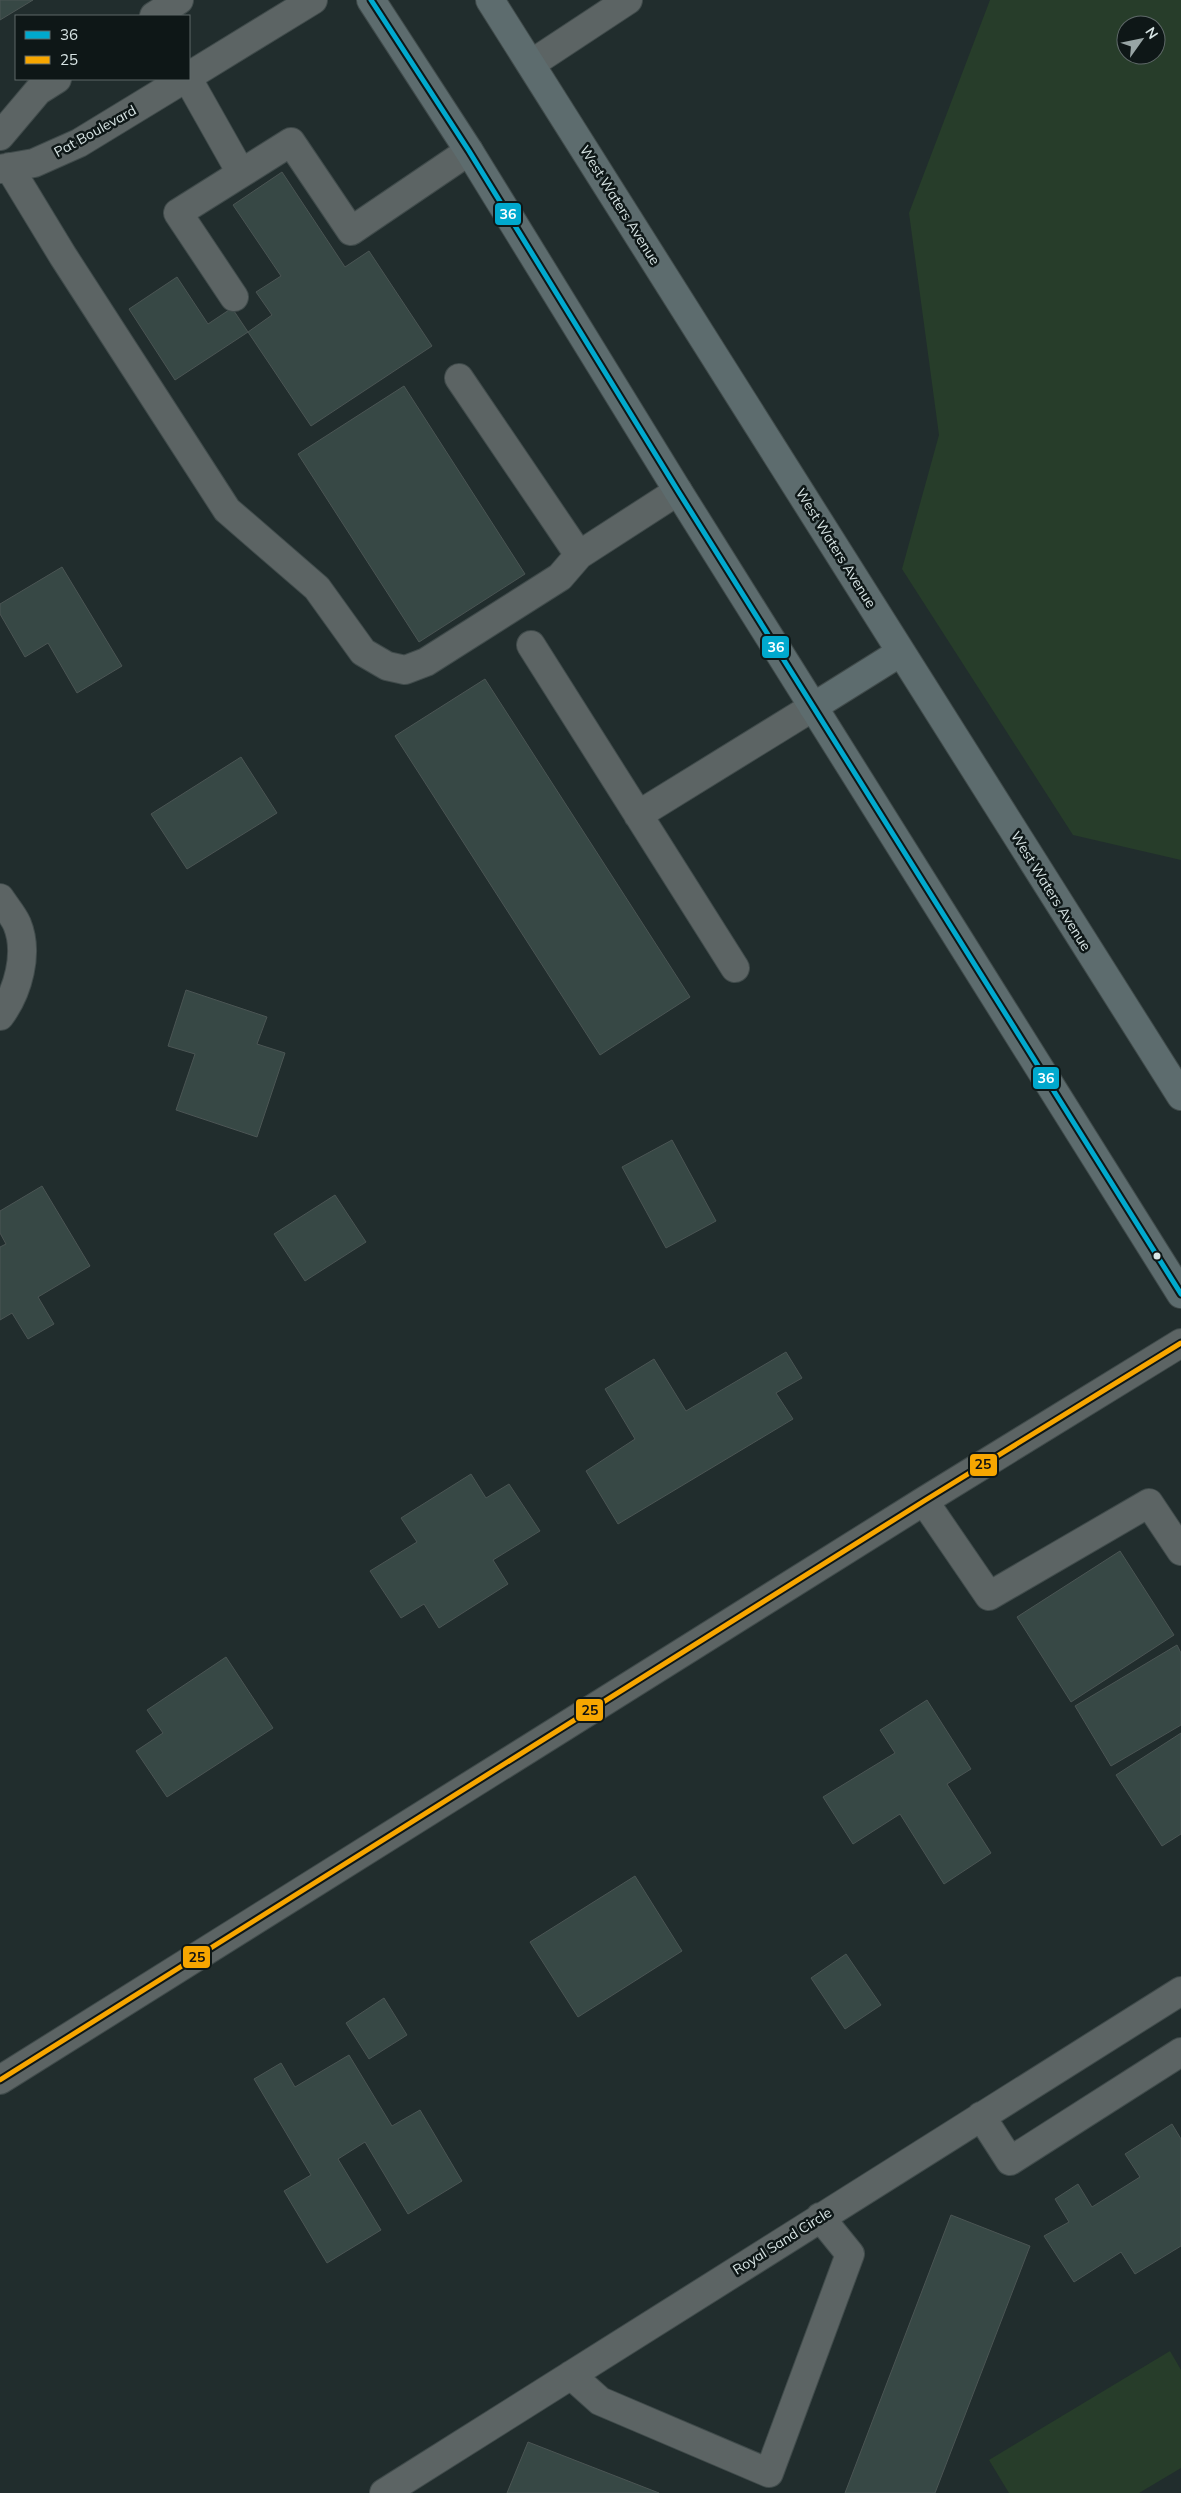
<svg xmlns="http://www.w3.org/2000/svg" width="1181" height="2493" viewBox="0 0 1181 2493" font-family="Mulish,sans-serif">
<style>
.green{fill:#273d2a;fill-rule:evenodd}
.building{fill:#374845;stroke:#4b5554}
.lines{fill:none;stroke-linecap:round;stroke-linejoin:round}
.minor-casing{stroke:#404b4b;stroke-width:30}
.major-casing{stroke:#404b4b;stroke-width:30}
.minor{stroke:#5c6464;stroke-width:28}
.major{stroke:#5d6c6e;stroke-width:28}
.bus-1-casing{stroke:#0e1717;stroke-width:9}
.bus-2-casing{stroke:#0e1717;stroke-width:9}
.bus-1{stroke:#00a9ce;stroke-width:5}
.bus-2{stroke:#f7a600;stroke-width:5}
.bus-dot{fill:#d8e5e5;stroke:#0e1717;stroke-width:2}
.labels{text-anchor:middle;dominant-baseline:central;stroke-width:5;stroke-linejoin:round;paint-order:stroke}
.street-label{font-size:14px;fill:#d8e5e5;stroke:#0e1717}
.line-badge{stroke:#0e1717;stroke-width:2}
.badge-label{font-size:14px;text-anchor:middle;font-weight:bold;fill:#fff}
.pale-badge-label{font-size:14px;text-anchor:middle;font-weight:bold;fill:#111}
</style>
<rect width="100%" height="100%" fill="#212d2d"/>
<!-- green -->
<path class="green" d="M990,0H1181V860L1073,835L902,569L939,435L909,213ZM1126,25H1156V55H1126Z
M1170,2351L1181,2370V2468L1139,2493H1009L989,2460Z"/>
<!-- building -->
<path class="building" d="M0,0H33L0,20Z
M282,172L345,267L369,251L432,346L311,426L248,332L272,315L256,292L281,276L233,205Z
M177,277L208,324L232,308L248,332L175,380L129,309Z
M404,386L525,574L419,642L298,454Z
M62,567L122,666L77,693L48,643L25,657L0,614V604Z
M485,679L690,997L600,1055L395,736Z
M241,757L277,813L187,869L151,814Z
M186,990L267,1017L257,1044L285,1053L257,1137L176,1110L195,1054L168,1046Z
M672,1140L716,1221L666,1248L622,1167Z
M42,1186L90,1266L38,1297L54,1324L28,1339L12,1313L0,1320V1247L6,1244L0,1233V1211Z
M335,1195L366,1242L305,1281L274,1234Z
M786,1352L802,1378L776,1393L793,1419L618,1524L586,1471L635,1439L605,1389L654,1359L686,1411Z
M471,1474L486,1498L509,1484L540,1531L493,1560L508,1584L439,1628L424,1604L401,1618L370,1571L417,1542L401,1518Z
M1120,1551L1174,1635L1071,1702L1017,1617Z
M1177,1645L1181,1653V1725L1111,1766L1075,1706Z
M226,1657L273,1728L167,1797L136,1751L163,1733L147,1710Z
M927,1700L971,1769L947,1784L991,1853L944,1884L900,1814L853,1844L823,1797L895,1753L880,1730Z
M1181,1733V1834L1162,1846L1116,1775Z
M635,1876L682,1951L578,2017L530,1942Z
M846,1954L881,2005L845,2029L811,1978Z
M384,1998L407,2035L369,2059L346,2023Z
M349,2055L392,2126L420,2110L462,2181L408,2214L365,2142L338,2159L381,2230L327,2263L284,2191L311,2175L254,2079L281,2063L295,2087Z
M1172,2124L1181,2139V2246L1135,2274L1121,2252L1074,2282L1044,2236L1069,2222L1055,2199L1078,2184L1092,2207L1140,2177L1125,2154Z
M951,2215L1030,2246L935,2493H845Z
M528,2442L659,2493H507Z"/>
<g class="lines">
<defs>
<path id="minor" d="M154,16L179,0
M531,64L628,0
M189,76L313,0
M188,79L241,173
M0,136L38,91L57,79
M9,167L63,256L227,510L317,588L363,652L387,666L405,670L426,662L560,577L579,555
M0,169L34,163L79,143L184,79
M234,297L178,213L291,142L351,231L469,151
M459,378L579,555L678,491
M531,645L735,968
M638,815L813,707
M0,898C5,906 13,915 17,924C29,953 18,992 0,1016
M924,1501L989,1596L1149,1503L1181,1551
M0,2080L924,1501L1181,1343
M981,2116L1010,2161L1181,2052
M571,2375L600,2401L769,2473L850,2254L820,2217
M384,2493L1181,1991"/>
<path id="major" d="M371,0L469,151L678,491L1181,1294
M490,0L1181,1096
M813,707L901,652"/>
</defs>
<!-- minor casing -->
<use href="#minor" class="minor-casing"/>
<!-- major casing -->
<use href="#major" class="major-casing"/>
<!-- minor -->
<use href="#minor" class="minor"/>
<!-- major -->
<use href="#major" class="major"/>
<defs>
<path id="bus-1" d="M371,0L469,151L678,491L1181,1294"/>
<path id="bus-2" d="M0,2080L924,1501L1181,1343"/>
</defs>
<!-- bus-1 casing -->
<use href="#bus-1" class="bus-1-casing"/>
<!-- bus-2 casing -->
<use href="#bus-2" class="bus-2-casing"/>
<!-- bus-1 -->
<use href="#bus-1" class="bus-1"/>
<!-- bus-2 -->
<use href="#bus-2" class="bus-2"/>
</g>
<!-- markers -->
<circle class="bus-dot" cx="1157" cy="1256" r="4.5"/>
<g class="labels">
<!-- street labels -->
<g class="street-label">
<text transform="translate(95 131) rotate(-29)">Pat Boulevard</text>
<text transform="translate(620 205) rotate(58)">West Waters Avenue</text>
<text transform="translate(836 548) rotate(58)">West Waters Avenue</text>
<text transform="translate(1051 891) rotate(58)">West Waters Avenue</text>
<text transform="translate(782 2241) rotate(-32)">Royal Sand Circle</text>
</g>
</g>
<g class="line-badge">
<rect x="494" y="202" width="28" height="24" rx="5" fill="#00a9ce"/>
<rect x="761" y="635" width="29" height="24" rx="5" fill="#00a9ce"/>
<rect x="1032" y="1066" width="28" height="24" rx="5" fill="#00a9ce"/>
<rect x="969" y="1453" width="29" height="24" rx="5" fill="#f7a600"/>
<rect x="575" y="1698" width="29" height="24" rx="5" fill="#f7a600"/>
<rect x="182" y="1945" width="29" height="24" rx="5" fill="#f7a600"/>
</g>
<g class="badge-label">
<text x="508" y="219">36</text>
<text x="776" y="652">36</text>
<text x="1046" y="1083">36</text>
</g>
<g class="pale-badge-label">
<text x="983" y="1469">25</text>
<text x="590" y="1715">25</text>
<text x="197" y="1962">25</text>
</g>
<!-- legend -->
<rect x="15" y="15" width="175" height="65" fill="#0e1717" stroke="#5f6969"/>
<rect x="25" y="31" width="25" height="8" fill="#00a9ce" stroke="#5f6969"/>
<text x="60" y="40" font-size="15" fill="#d8e5e5">36</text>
<rect x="25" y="56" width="25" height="8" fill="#f7a600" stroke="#5f6969"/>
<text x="60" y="65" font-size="15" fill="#d8e5e5">25</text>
<!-- north arrow -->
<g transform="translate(1141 40) rotate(57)"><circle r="24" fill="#0e1717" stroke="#5f6969"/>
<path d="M0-4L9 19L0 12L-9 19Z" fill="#98a5a5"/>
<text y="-8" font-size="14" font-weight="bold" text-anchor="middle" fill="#d8e5e5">N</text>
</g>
</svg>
